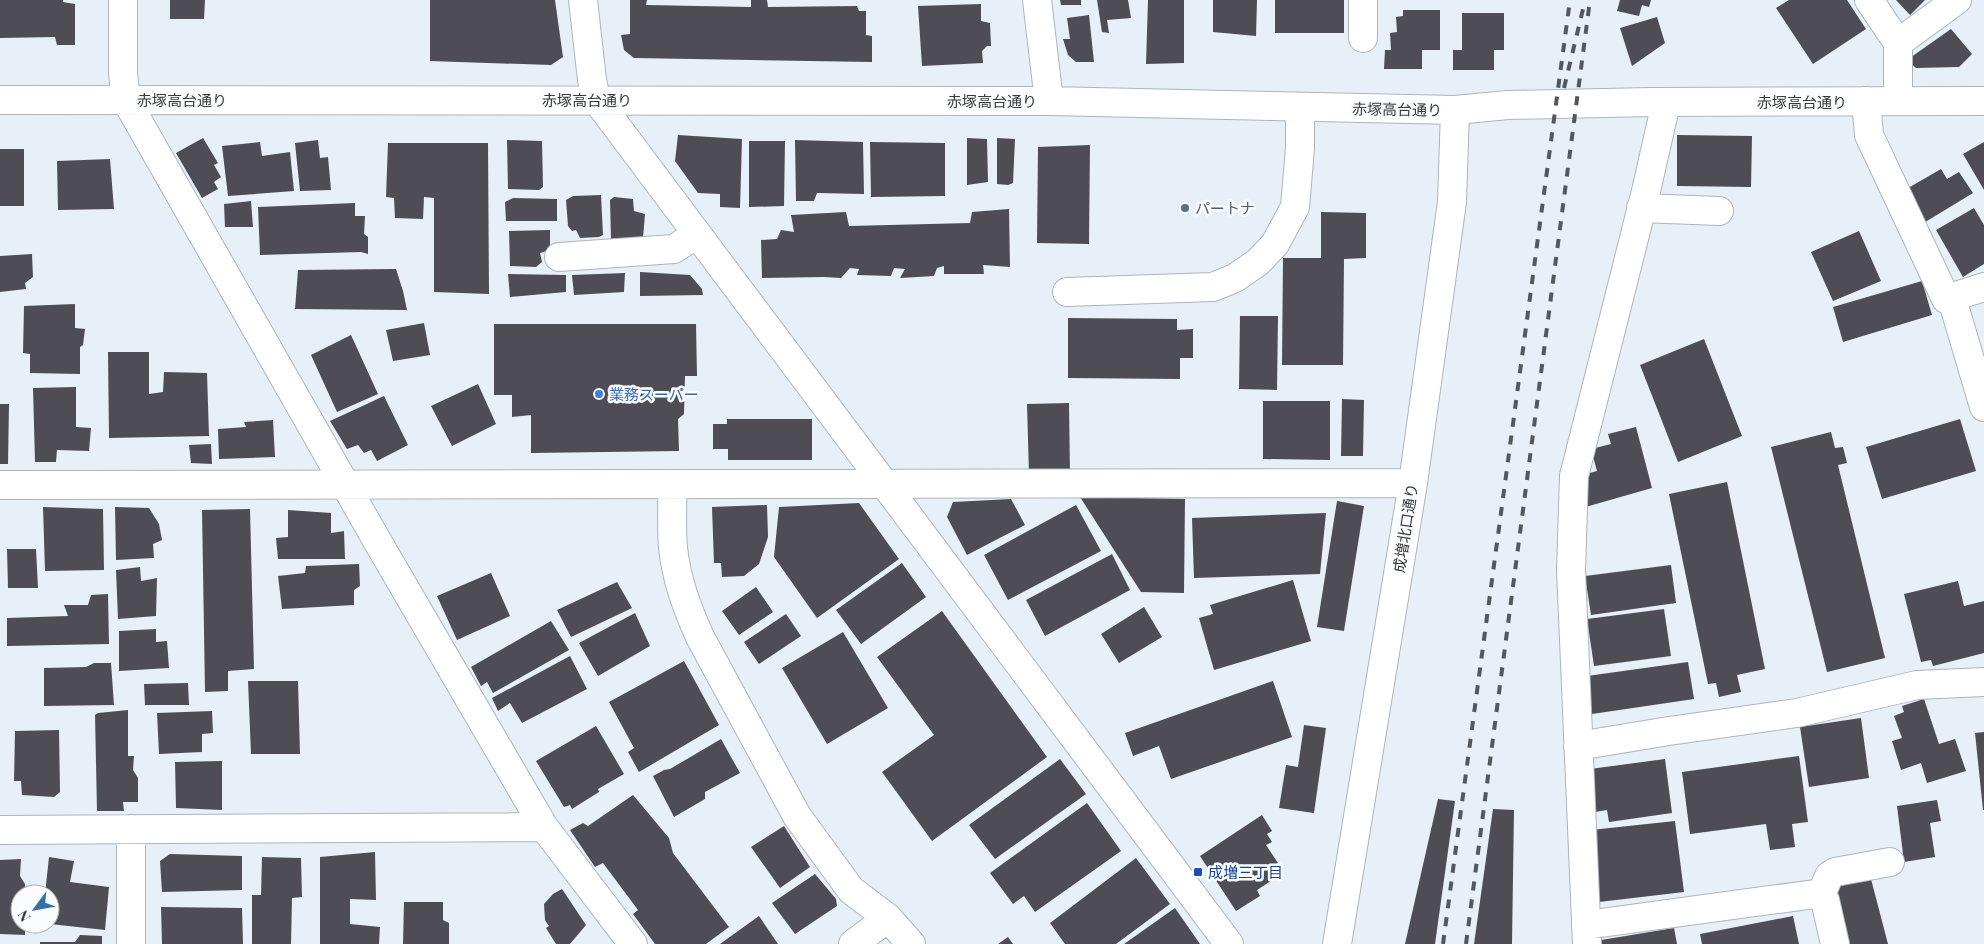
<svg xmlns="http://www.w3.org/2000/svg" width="1984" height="944" viewBox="0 0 1984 944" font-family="'Playfair Display','Noto Sans JP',serif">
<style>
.building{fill:#4e4c55}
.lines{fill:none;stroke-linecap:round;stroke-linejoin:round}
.minor-casing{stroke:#abb5bc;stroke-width:30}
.minor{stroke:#fff;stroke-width:28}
.rail{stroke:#54585c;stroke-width:4;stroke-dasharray:9 9;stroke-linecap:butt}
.service-dot{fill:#5c6f8a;stroke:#fafcfe;stroke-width:2}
.shop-dot{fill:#3f7fe0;stroke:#fafcfe;stroke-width:2}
.transit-dot{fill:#1a4fb4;stroke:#fafcfe;stroke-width:2}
.labels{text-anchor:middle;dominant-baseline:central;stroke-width:5;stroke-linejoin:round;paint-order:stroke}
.street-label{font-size:15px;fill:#373a3d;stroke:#fafcfe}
.service-label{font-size:15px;fill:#4e5e75;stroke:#fafcfe;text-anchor:start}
.shop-label{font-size:15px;fill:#366cbe;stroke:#fafcfe;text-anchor:start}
.transit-label{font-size:15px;fill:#164399;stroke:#fafcfe;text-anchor:start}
</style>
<rect width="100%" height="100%" fill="#e7f0f8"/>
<!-- building -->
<path class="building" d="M0,0H63V2L75,4V45H57L55,37L0,38Z
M170,0H205L204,19H170Z
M430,0H555L563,57L551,65L430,61Z
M630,0H647L646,5L751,7V0H767L768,7L857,6L859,11H866V35L872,36V62L634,58L624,50L621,35L630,34Z
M1060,0H1081V5H1061Z
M1097,0H1128L1131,18L1107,20L1109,33L1102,32Z
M1148,0H1184V63L1146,64Z
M1213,0H1257L1256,36L1213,32Z
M1275,0H1344V33H1275Z
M1620,0H1651L1649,7L1642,5L1639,16L1617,11Z
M1789,0H1847L1866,29L1813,64L1776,8Z
M1896,0H1925L1910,15Z
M981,4V21L990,23L991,46H987L982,51L983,63L922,66L918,6Z
M1403,10H1440V50H1422V69H1384L1385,50H1391L1390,33L1397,32L1396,17L1403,16Z
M1462,13H1504V50H1494V70H1453V50H1462Z
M1089,15L1094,62H1076L1068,55L1063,39H1070L1067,18Z
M1657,17L1665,43L1632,66L1620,28Z
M1951,29L1972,54L1959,67L1916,68L1907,60Z
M678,135L742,139L740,208L720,207V194L698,193L675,161Z
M1677,135L1752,136L1751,187L1677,186Z
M203,138L218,163L214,165L221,177L214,182L218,189L202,198L176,153Z
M967,138L987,139L988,182L967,185Z
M997,138L1015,139L1013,183L1008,185L997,184Z
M318,140L320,158L328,157L331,190L300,191L295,143Z
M507,140L542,141L543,187L539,190L508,189Z
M795,140L863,142L864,194L817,193L814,201H796Z
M749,141H785L784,206L749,207Z
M260,142L262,156L290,152L294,191L228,196L222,146Z
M870,142L945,143V196L871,197Z
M1984,142V190L1963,154Z
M388,143H488L489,294L434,292V198L424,197L423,219L395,218L394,198L386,197Z
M1090,145L1089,244L1037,243L1038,147Z
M0,149H24V206H0Z
M110,159L114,209L58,210L57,161Z
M1941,169L1947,179L1959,172L1973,193L1922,224L1903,191Z
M601,195L603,235L599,237L580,238L576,230L572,231L568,226L566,200L573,196Z
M614,197L633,199L634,211L645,214L643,238L611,239L610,200Z
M513,198L557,199V221H506L505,202Z
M251,201L253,227H225L224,204Z
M355,203V216H365L364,234L368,237V254L361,252L260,255L258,207Z
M1974,208L1984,225V264L1963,277L1936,230Z
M1009,209L1010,267L983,265L984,274H944V266L937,268L934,276L900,278L905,269L894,268L891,276L857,275L859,269L850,268L841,278L824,277L762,278L761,240L777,239L781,230L794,232L791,215L846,212L849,226L970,223L972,212Z
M1321,212L1366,213V258L1344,259L1343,365H1282L1283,258H1321Z
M550,230V250L540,253L542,262L536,267L510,266L509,231Z
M1859,231L1881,281L1833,301L1811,252Z
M32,254L33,277L25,283L26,289L0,292V256Z
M396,269L403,291L407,310L295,309L298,270Z
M640,272L690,275L702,289L703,295L640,296Z
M625,273L624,292L574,295L572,275Z
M508,274L566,275V292L510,297Z
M1922,281L1932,315L1843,342L1833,307Z
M75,304V328L85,329L83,345L80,347V374L30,373V354L23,353L24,306Z
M1240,316H1278L1277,390L1239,389Z
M1068,318L1177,319V330L1193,329V358H1180V379L1068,378Z
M424,323L430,355L393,361L386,330Z
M494,324H696L697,376H685L684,414L678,419L679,451L531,453V415L512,417V395H494Z
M351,335L378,394L337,412L311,355Z
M1704,339L1742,436L1678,462L1640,365Z
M108,352H149V394L163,392L164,372L207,373L209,436L109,438Z
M478,384L496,424L452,446L431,406Z
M76,387V427L91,428L89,451L57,450L56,462H35L33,388Z
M384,396L408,445L377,461L371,450L364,453L358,445L347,449L330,421Z
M1342,399L1364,400L1363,456H1341Z
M1263,401H1330V460L1263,459Z
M1069,403L1070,475H1029L1027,404Z
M0,404H9L8,464H0Z
M727,419H812V460H728V449H713V424H727Z
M1960,419L1976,471L1882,499L1866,447Z
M273,420L275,457L219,459L218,429L246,427L244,422Z
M1636,427L1652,488L1582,508V475L1597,471L1591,449L1611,444L1608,434Z
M1831,432L1835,448L1843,447L1847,463L1838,465L1885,658L1827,672L1771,447Z
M211,444L212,464L191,463L189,445Z
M1727,482L1765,669L1737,675L1741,692L1719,697L1716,683L1708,684L1669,494Z
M1080,497L1185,499L1184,593L1141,592Z
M1011,499L1025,525L967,555L947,517L953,502Z
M1337,501L1364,506L1344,631L1317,627Z
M859,503L899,559L817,618L774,557L779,507Z
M767,505L768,537L759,564L744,576L722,577L721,563H714L712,507Z
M1076,505L1101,551L1008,600L984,555Z
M43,507L103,509L104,570L45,571Z
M115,507L149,508L159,524L162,540L153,544L154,558L116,560Z
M250,509L254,669L228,671V691L205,692L202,510Z
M288,510L331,513V533L344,531L345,559H278L276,538L288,537Z
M1326,513L1320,574L1194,578L1192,518Z
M7,549H36L38,588H8Z
M1112,554L1130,590L1045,636L1026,600Z
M902,563L926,597L861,644L836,610Z
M359,564L360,586L354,590V605L282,609L278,576L305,573L306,566Z
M1671,565L1676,603L1591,615L1585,576Z
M140,567L141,581L157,578L156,616L118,619L116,570Z
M491,573L510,616L457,640L437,596Z
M1293,580L1311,641L1214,670L1199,618L1213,614L1210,605Z
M1958,581L1964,606L1984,601V653L1933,666L1931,660L1921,662L1904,594Z
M617,582L632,608L571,637L557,610Z
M756,587L773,612L739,635L722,611Z
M108,594L109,644L7,646V618L68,616L64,605H88L91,595Z
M1144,607L1162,637L1119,663L1101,634Z
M1664,609L1671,656L1594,666L1587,619Z
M942,611L1047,757L932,841L882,772L934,735L877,657Z
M635,613L650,646L598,676L579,643Z
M786,614L801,636L759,664L744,642Z
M551,621L569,650L493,693L487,682L481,686L471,667Z
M156,629V642L167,641L169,668L119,671V631Z
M843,632L888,708L827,744L782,668Z
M570,656L587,689L522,723L510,703L498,711L492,698Z
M684,661L719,725L639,772L628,752L634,748L609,702Z
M1688,662L1694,699L1592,714L1587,676Z
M94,663H111L114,705L44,706V668L86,667Z
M248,681H298L300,754H251Z
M1273,681L1292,737L1171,779L1159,746L1133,756L1125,733Z
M188,683L189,705H145L144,684Z
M1924,699L1939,744L1955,739L1966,771L1927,783L1921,763L1901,770L1892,741L1902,738L1894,716L1904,712L1902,706Z
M128,710V756H134L133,770L138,778V802H123L124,811H97L95,715L98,713Z
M212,711L213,733L202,734V752L159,754L157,713Z
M1861,718L1869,778L1809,787L1800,727Z
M1304,725L1326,728L1314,813L1279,808L1286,765L1298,767Z
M596,726L624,774L598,789L599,792L572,809L570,805L564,807L536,761Z
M59,730L60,792L54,797L22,795L21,781H14L15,731Z
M1984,732V810H1983L1975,733Z
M721,739L740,773L705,792V799L674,817L653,776L664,770L670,769Z
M1799,756L1808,822L1792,824L1795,847L1770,850L1766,824L1690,834L1682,772Z
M1060,759L1086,794L995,859L969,825Z
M1665,759L1672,813L1609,822L1607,810L1595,812L1590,769Z
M222,761V810L176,808L175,762Z
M633,795L669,838L673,853L729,927L706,944H655L633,914L638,910L603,863L595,867L570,830L583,823L588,826Z
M1438,799L1455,801L1435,944H1405Z
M1937,800L1941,821L1930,823L1935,857L1904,862L1897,806Z
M1087,803L1121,851L1035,912L1024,896L1013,904L990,873Z
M1493,809L1514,810L1512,944H1474Z
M1262,815L1272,831L1267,834L1272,842L1266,845L1278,863L1274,865L1280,875L1257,890L1260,896L1236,911L1200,856Z
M1675,821L1684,892L1599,902L1591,830Z
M784,826L810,867L780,888L751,847Z
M375,852L376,900L350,899V924L380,927L379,944H320V857Z
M170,854L242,856V890L162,892L160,861Z
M49,857L74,861L70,882L109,887L105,930L50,924V894H45Z
M262,857L301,858L302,897L292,898L291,944H252V895H261Z
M1136,858L1170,904L1116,944H1065L1050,923Z
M21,859L20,876L25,884V894H20V924H25V935L0,934V860Z
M815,874L836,899L837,906L795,934L772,903Z
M1871,879L1888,944H1849L1835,887Z
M562,889L586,925L570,944H556L546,928L549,926L545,920L544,904L553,894Z
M404,902H443V920L449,923V944H403Z
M161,907L242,908L243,944H162Z
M1175,908L1200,944H1124Z
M759,916L778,944H720Z
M1793,916L1799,944H1702L1700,934Z
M1674,928L1677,944H1595V941Z
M80,935L102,936V944H40V942H75Z
M1008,937L1013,944H998Z"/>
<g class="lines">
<defs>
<path id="minor" d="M123,0V73L126,100L379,544L544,827L633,944
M583,0L592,80L596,99L1229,944
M1037,0L1049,101
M1869,0L1898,43V101
M1363,38V0
M1898,43L1957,0
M0,100L1049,101L1455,110L1508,105L1650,102L1984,101
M1866,101L1869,135L1946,299L1984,287
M1641,208L1719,211
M559,257L674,249L697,234
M1067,292L1213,287L1235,278L1258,262L1275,244L1295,207L1300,148V107
M1952,299L1984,407
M672,484C673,505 671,527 673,547C676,579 687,608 700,637L797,816L851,890L888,918L911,944
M0,485L1413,483
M1578,746L1669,731L1797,713L1917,685L1984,682
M131,829V944
M0,830L544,827
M1821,895L1829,876L1835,872L1890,862
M1586,925L1815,894L1821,895L1825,900L1835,944
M853,944L888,918
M1337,944L1413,483L1452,202L1455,110
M1587,944L1571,570L1574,476L1646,191L1666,103"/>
</defs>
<!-- minor casing -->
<use href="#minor" class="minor-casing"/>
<!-- minor -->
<use href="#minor" class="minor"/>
<!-- rail -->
<path class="rail" d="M1564,88L1584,5
M1443,944L1570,0
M1466,944L1590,0"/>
</g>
<!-- markers -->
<circle class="service-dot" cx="1185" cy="208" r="5"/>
<circle class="shop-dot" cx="599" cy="394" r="5"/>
<rect class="transit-dot" x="1193" y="867" width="10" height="10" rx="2.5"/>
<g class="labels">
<!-- street labels -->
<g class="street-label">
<text x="182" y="100">赤塚高台通り</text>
<text x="587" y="100">赤塚高台通り</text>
<text x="992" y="101">赤塚高台通り</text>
<text x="1802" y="102">赤塚高台通り</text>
<text transform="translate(1397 109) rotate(1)">赤塚高台通り</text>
<text transform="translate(1405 528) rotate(-81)">成増北口通り</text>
</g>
<!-- service labels -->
<g class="service-label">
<text x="1195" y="208">パートナ</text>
</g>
<!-- shop labels -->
<g class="shop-label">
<text x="609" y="394">業務スーパー</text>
</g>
<!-- transit labels -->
<g class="transit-label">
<text x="1208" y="872">成増三丁目</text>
</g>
</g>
<!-- north arrow -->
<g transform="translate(35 909) rotate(238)"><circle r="24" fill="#fafcfe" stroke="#acaeb1"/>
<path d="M0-4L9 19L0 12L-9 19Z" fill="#3272a9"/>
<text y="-8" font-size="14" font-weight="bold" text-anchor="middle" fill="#373a3d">N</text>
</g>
</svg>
